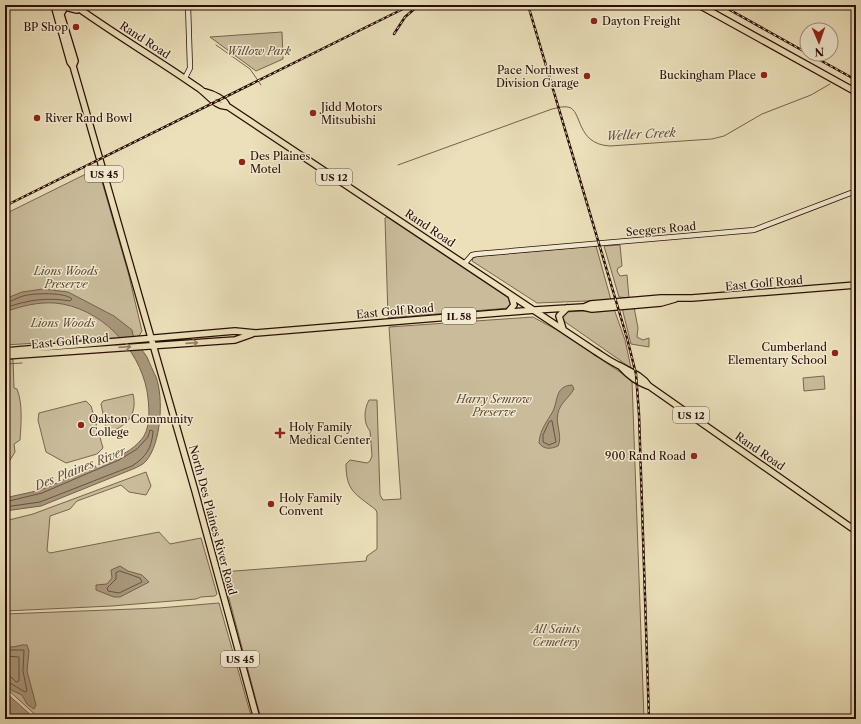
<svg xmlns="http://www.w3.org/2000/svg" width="861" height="724" viewBox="0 0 861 724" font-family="'Libre Caslon Text',serif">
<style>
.green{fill:#cabc9b;stroke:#7a644f}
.water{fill:#a9987c;stroke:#76604c}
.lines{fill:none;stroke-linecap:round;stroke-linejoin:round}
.shore{stroke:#6a5240;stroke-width:1}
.stream{stroke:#76604c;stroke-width:1}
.secondary-casing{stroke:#2a0d03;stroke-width:6}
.primary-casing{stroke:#2a0d03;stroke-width:8}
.secondary{stroke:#f2ebd2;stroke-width:4.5}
.primary{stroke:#ebe0ba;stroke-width:5.5}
.rail-casing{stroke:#2a0d03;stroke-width:2.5}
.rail{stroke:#f2ebd2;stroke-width:1;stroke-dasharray:3;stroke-linecap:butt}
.oneway{stroke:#948168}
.poi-dot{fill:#8f2418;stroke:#f2ebd2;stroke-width:1.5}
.labels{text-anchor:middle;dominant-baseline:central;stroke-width:3;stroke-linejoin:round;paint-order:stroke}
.shield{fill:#f2ebd2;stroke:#665041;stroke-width:1}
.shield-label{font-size:10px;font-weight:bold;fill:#2a0d03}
.poi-label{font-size:11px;fill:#2a0d03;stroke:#f2ebd2;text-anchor:start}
.street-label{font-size:11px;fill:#2a0d03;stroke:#f2ebd2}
.park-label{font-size:11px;font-style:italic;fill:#624a38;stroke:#f2ebd2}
.water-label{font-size:12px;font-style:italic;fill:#634c39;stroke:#f2ebd2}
</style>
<rect width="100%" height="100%" fill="#ebe0ba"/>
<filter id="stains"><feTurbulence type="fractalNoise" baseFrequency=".005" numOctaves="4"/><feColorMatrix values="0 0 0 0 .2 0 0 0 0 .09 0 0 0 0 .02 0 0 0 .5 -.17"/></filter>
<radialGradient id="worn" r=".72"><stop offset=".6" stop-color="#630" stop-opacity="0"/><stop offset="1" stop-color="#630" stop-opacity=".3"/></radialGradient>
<!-- green -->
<path class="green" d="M282,32L283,59L256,71L210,37Z
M98,168L128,272L142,331L139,336L134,337L5,345V214Z
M387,217L510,299L512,303L509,308L388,318L385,218Z
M620,245L622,266L618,268L617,271L620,276L627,275L629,298L619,297L604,246Z
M596,246L611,300L537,303L472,261L473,258L478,256Z
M634,307L638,328L637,337L643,340L649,338V347L631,344L622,308Z
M614,309L625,340L631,368L561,319L562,314L567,312Z
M533,317L557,330L632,380L644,719H261L222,572L366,561L367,556L377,549V513L376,510C356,494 346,492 346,464L350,460L367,463L370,461L372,456L370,431C363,423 364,409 369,400H377L380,495L383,500L401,499L389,327Z
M5,359H13L14,388L17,389C23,404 21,424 20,440L14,444L15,452L5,468Z
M824,376L825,389L804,391L803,378Z
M133,394C138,415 126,427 107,433L101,404L103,401Z
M86,401L91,406L103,448L97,454L66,463L46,452L38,420L39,413Z
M146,472L151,486L146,495L129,492L121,485L77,501L70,509L50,516L47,551L50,553L159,532L170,544L201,538L217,594L215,596L201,597L196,599L112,606L5,611V521L33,514Z
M219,603L252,719H40L5,687V614L159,608Z"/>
<!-- water -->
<path class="water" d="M43,289L68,292L114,316L132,330C133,341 142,349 147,357C150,364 153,371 156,377C164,398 161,444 146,461C143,465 137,467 133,469L41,506L5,511V498C17,495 29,493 40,490C52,486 64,479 76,474C98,464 130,457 144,436C151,424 149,404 147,391C139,348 100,307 55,303C37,302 21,306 5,312V299L22,292Z
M572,385L574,389C569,398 560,403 558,413C555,424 563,436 558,446C551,449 544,450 539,443C540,429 547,422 553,411C558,401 555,386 572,385Z
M120,566L128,571L142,575L149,582L120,597H114L96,590V585L107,584L112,578L111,570Z
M22,645H27L29,651L27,671L36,705L34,709L27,704L22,695L11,690L5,682V646L13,647Z
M5,692L32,716L35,719H14L5,712Z"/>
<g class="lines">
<!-- shore -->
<path class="shore" d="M5,303C11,302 16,298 23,296C33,293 65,292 72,299L70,301C47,297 27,300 5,308
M552,421L556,442L549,445L543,442V435L549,422Z
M5,502L42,493L119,460L137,449L148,437L150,430L153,431C152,448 146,457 132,466L40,502L5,507
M120,571L140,578L142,582L119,593L108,591L107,588L116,579V573Z
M5,650H24L23,671L27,691L25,692L5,680
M5,656L19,657V681L16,682L11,677L5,675"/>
<!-- stream -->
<path class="stream" d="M216,45L250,69L261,85
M852,68L856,64
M398,165L552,109C557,108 563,106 568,107C583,110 575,144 610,146L712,139L724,136L762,114L811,95L830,84
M5,364L22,363"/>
<defs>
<path id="secondary" d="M185,78L190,68L188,5
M465,263L472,255L477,254L754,230L856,191"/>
<path id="primary" d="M54,5L70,62L73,66L195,491L257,719
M58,5L75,61L73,66
M74,5C114,34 157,59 197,87C206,92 216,108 227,106L595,351C603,356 611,362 620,366C631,372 641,375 649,386L856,531
M699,5L856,92
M61,14L65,7L77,10
M205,92C213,94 225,99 227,106
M584,307L591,304L661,298H692L856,285
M508,312L514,305L511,295
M563,329L559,316L567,308
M5,351L235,331L256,333L535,310L583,307L592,309L661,303L675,299
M5,356L235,340L252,334
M621,367C629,376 637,382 648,386"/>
</defs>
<!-- secondary casing -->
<use href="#secondary" class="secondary-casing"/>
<!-- primary casing -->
<use href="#primary" class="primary-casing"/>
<!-- secondary -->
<use href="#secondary" class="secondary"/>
<!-- primary -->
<use href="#primary" class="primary"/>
<defs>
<path id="rail" d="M528,5L627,338L636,374L639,414L649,719
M721,5L807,53
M394,34L405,17L419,5
M809,54L856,80
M5,206L411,5"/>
</defs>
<!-- rail casing -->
<use href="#rail" class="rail-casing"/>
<!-- rail -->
<use href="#rail" class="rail"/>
</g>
<!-- one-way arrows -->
<defs><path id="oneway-shaft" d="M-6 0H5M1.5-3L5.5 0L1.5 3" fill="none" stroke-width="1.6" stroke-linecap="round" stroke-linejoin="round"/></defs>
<g class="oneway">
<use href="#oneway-shaft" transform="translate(192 343) rotate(-4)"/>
<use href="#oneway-shaft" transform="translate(125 347) rotate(-4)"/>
</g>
<!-- markers -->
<g class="poi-dot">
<circle cx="594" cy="21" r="4"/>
<circle cx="76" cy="27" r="4"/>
<circle cx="764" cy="75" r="4"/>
<circle cx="587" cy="76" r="4"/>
<circle cx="313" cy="113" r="4"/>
<circle cx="37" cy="118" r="4"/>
<circle cx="242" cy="162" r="4"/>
<circle cx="835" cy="353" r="4"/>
<circle cx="81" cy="425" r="4"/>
<path d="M278 427h4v4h4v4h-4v4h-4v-4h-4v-4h4z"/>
<circle cx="694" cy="456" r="4"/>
<circle cx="271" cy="504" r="4"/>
</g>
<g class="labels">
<!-- shield labels -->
<g class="shield">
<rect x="85" y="166" width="38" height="16" rx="3"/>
<rect x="316" y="169" width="36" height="16" rx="3"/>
<rect x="442" y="308" width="34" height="16" rx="3"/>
<rect x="673" y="407" width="36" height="16" rx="3"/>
<rect x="221" y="651" width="38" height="16" rx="3"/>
</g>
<g class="shield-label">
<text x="104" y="174">US 45</text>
<text x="334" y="177">US 12</text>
<text x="459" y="316">IL 58</text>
<text x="691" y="415">US 12</text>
<text x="240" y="659">US 45</text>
</g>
<!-- poi labels -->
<g class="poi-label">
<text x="602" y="21">Dayton Freight</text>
<text x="68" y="27" text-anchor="end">BP Shop</text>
<text x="579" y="70" text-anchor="end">Pace Northwest<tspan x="579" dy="13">Division Garage</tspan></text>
<text x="756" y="75" text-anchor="end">Buckingham Place</text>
<text x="321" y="107">Jidd Motors<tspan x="321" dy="13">Mitsubishi</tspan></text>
<text x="45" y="118">River Rand Bowl</text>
<text x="250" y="156">Des Plaines<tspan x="250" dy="13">Motel</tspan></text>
<text x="827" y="347" text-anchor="end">Cumberland<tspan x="827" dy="13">Elementary School</tspan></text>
<text x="89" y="419">Oakton Community<tspan x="89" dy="13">College</tspan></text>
<text x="289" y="427">Holy Family<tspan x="289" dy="13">Medical Center</tspan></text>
<text x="686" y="456" text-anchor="end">900 Rand Road</text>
<text x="279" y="498">Holy Family<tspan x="279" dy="13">Convent</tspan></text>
</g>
<!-- street labels -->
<g class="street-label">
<text transform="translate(145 40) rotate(33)">Rand Road</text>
<text transform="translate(430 228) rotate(34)">Rand Road</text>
<text transform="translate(661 229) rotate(-5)">Seegers Road</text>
<text transform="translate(764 283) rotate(-5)">East Golf Road</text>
<text transform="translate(395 311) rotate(-5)">East Golf Road</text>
<text transform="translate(70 341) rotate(-5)">East Golf Road</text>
<text transform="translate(760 451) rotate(35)">Rand Road</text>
<text transform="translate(213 520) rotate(75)">North Des Plaines River Road</text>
</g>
<!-- park labels -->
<g class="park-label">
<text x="259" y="51">Willow Park</text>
<text x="66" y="271">Lions Woods<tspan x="66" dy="13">Preserve</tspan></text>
<text x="63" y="323">Lions Woods</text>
<text x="494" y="399">Harry Semrow<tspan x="494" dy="13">Preserve</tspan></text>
<text x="556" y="629">All Saints<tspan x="556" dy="13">Cemetery</tspan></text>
</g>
<!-- water labels -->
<g class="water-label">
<text transform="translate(641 134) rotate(-3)">Weller Creek</text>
<text transform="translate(80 468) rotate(-22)">Des Plaines River</text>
</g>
</g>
<!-- margin -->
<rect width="861" height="724" fill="none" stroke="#ebe0ba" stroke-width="20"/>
<rect x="6" y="6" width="849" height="712" fill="none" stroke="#2a0d03" stroke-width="2"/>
<rect x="10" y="10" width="841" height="704" fill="none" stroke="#2a0d03"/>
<!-- north arrow -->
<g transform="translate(819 42) rotate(178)"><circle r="19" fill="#f2ebd2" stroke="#a2927f"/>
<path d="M0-3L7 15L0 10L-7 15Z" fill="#8f2418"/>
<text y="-6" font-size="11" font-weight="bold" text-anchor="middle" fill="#2a0d03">N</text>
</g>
<rect width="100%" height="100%" filter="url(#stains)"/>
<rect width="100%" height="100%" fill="url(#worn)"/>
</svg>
